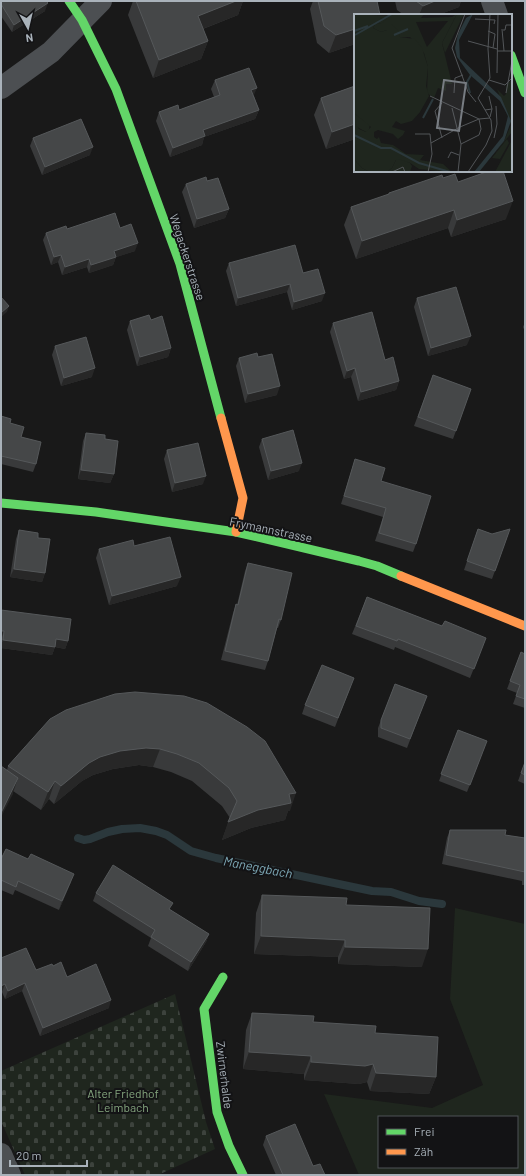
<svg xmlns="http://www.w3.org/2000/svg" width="526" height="1176" viewBox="0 0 526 1176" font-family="Barlow,sans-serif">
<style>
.grass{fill:#1f261e;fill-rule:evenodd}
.cemetery{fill:url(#cemetery-stones)}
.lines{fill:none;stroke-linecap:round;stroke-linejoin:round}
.stream{stroke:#2b383c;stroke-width:8}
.street{stroke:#4c4f52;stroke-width:22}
.fast{stroke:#63d668;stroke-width:9}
.slow{stroke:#ff974d;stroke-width:9}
.wall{fill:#393a3b}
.shaded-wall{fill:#272727}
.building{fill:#454748;stroke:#55585a}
.labels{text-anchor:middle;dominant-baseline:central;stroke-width:4;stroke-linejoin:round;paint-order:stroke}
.street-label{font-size:12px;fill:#a9b2ba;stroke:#131315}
.park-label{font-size:12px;fill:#85a67f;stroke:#131315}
.water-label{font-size:13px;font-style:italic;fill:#7ea9b7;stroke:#131315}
.inset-river{fill:none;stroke:#2b383c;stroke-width:2}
.inset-road{fill:none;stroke:#535659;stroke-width:1}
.view{fill:#777c82;fill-opacity:0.15;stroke:#777c82;stroke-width:2}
.inset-edge{fill:none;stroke:#a9b2ba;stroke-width:2}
</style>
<defs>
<pattern id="cemetery-stones" width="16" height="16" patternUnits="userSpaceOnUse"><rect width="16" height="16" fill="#1f261e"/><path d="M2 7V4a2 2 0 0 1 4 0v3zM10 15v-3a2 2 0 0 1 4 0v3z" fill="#3d433d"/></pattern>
</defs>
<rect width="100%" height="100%" fill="#191919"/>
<!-- grass -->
<path class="grass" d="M455,908L525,924V1175H359L324,1094L432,1108L483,1085L450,999ZM379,1117H517V1167H379Z"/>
<!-- cemetery -->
<path class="cemetery" d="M175,994L206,1122L215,1149L158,1175H25L1,1121V1071Z"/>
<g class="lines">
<!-- stream -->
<path class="stream" d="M78,838L84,840L90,839L108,832L122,829L140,828L156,831L167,835L191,851L216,858L372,891L391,892L419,901L442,904"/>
<!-- street -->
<path class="street" d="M492,1L497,15
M1,88L51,52L101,1
M1,1154L10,1175"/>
<!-- fast -->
<path class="fast" d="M69,1L82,20L116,89L180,264L221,418
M511,55L525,93
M1,503L96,512L236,532L359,561L377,566L401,576
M223,977L204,1009L217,1112L229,1146L243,1175"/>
<!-- slow -->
<path class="slow" d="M221,418L243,498L236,532
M401,576L525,626"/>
</g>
<!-- wall -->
<path class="wall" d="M1,1L45,11L12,32L1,16Z
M133,1H243L238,15L203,29L208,41L201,59L153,78L128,15Z
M313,1H377L355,15V44L329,53L317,43L310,9Z
M395,1H461L459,7L438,15H404L397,10Z
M215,80L254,96L259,110L255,119L204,137L202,145L170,157L156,121L159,112L179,110L214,97L211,89Z
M355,86V139L326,149L314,115L321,98Z
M33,138L90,155L42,175L30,146Z
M443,178L458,182L506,219L451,237L448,228L356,259L344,225L351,207L388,195L389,193Z
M207,181L229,209L225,218L194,228L182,192L186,184Z
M120,228L135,251L116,257L113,265L89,273L87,267L62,275L58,262L51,265L43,240L46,233L67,229Z
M229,263L303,273L322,301L292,310L287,292L236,306L226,271Z
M417,298L467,345L428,356L414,307Z
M151,320L171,348L168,357L137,366L127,330L130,321Z
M525,322V332L523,327Z
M333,323L385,360L399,381L396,390L358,401L351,377L344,379L330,332Z
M55,346L92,377L61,386L52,355Z
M258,357L277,395L245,403L236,366L239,358Z
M433,375L471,389L453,439L414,426Z
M1,416L10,423L21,437L36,464L33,472L1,464Z
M86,433L105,439L114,474L110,483L78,479L83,441Z
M262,439L299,471L268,480L259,447Z
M167,450L203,484L172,492L164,459Z
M355,459L381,481L416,544L413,552L375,541L383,517L341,504Z
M478,529L492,534L510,529L492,579L464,570Z
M19,530L38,538L45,573L42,582L10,577L16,539Z
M134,546L177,586L109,605L96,558L99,549Z
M248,563L281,620L278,628H277L268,661L265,670L221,660L233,613L236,604L237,605L245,571Z
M367,597L442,626L486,638L470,678L395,647L394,650L352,634Z
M1,610L68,641L65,649L55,647L52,655L1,648Z
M525,654V708L513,704L517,693L507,689L510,681Z
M395,684L427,696L407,748L378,737V728Z
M351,686L335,727L302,714L305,705Z
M115,694L290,811H288L285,820L251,828L222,840L230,818L222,806L192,781L171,772L153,767L139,765L113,769L93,775L82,781L54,804L49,799L41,810L13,791L12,796L7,770L8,766Z
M458,730L487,741L467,792L439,781Z
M525,762V784L518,781Z
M450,830L505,835L525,838V885H522V881L442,864L447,838Z
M1,859H28L71,882L59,910L15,890L13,895L1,890Z
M96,893L170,910L209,934L206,942L188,971L148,946L151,938L93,901Z
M262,895L346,905L422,967L338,964V957L254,954L256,913Z
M1,958L36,970L53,966L109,1008L40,1036L22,991L5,999L2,992Z
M252,1013L313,1022L375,1033L436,1077L429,1094L370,1091L367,1082L359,1084L304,1080V1074L243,1069L246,1030Z
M266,1136L313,1166L325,1175H276L263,1145Z"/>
<!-- shaded-wall -->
<path class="shaded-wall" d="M236,1H243L238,15L192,33L198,16Z
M435,1H461L459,7L438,15H419L423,6Z
M48,3L45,11L12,32L14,25Z
M355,29V44L329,53L336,35Z
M208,41L201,59L153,78L159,60Z
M257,88L253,97L251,90Z
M259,110L255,119L204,137L202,145L170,157L173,148L203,130Z
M355,124V139L326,149L332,132Z
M93,147L90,155L42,175L45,167Z
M513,201L506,219L451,237L457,220Z
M229,209L225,218L194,228L197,219Z
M454,210L448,228L356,259L362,241Z
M138,243L135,251L111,259L114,251Z
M61,255L58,262L51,265L54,257Z
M116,257L113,265L89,273L91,265Z
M89,259L87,267L62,275L65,267Z
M290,284L287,292L236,306L238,298Z
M325,293L322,301L292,310L294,302Z
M9,306L7,312L1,317V313Z
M471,336L467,345L428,356L431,348Z
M171,348L168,357L137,366L140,357Z
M95,368L92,377L61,386L64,378Z
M355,368L351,377L344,379L347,371Z
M399,381L396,390L358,401L361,392Z
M280,386L277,395L245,403L248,394Z
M302,463L299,471L268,480L271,471Z
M81,470L114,474L110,483L78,479Z
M206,476L203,484L172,492L175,483Z
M14,569L45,573L42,582L10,577Z
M181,577L177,586L109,605L112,596Z
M1,631H4L1,639Z
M56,639L68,641L65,649L55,647L52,655L1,648V645L3,640Z
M146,748L160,749L153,767L139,765L113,769L93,775L82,781L54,804L61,786L89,763L100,757L120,751Z
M18,778L12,796L1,817V813Z
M55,781L49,799L41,810L48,792Z
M296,793L290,811H288L285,820L251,828L222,840L228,822L289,794Z
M74,874L71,882L59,910L62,901Z
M209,934L206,942L188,971L191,962Z
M261,936L345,940L338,957L254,954Z
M345,947L428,949L422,967L338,964Z
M25,983L22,991L5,999L8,991Z
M5,984L2,992L1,993V986Z
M111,1000L109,1008L40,1036L43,1028Z
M249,1052L311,1056L304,1074L243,1069Z
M311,1062L373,1064L367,1082L359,1084L304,1080Z
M376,1073L436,1077L429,1094L370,1091Z"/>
<!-- building -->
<path class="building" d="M1,1H46L48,3L14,25L1,4Z
M136,1H236L198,16L208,41L159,60Z
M318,1H377L380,15H355V29L336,35L324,26Z
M416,1H435L423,6Z
M249,68L257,88L251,90L259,110L203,130L205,136L173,148L159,112L178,105L179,110L220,95L215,80Z
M355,86V124L332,132L321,98Z
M81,119L93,147L45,167L33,138Z
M489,171H503L513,201L457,220L454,210L362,241L351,207L389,194V193L442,175L443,178L455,174L458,182Z
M206,177L207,181L218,178L229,209L197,219L186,184Z
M115,213L120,228L131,224L138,243L114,251L116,257L91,265L89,259L65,267L61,255L54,257L46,233L66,226L67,229Z
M295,245L303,273L318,269L325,293L294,302L290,284L238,298L229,263Z
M456,287L471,336L431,348L417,298Z
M1,297L9,306L1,313Z
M372,312L385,360L393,357L399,381L361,392L355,368L347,371L333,323Z
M149,315L151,320L162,316L171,348L140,357L130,321Z
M86,337L95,368L64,378L55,346Z
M257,353L258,357L272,354L280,386L248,394L239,358Z
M433,375L471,389L456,431L418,417Z
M1,416L11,419L10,423L24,427L21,437L41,442L36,464L1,456Z
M293,430L302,463L271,471L262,439Z
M86,433L105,435V439L118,441L114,474L81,470Z
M198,443L206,476L175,483L167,450Z
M355,459L385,468L381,481L431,496L416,544L379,533L386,508L344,496Z
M478,529L492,534L510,529L495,571L467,561Z
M19,530L38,533V538L50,539L45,573L14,569Z
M170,537L181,577L112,596L99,549L133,540L134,546Z
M248,563L292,573L281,620L279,619L268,661L225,651L236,604L238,605Z
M367,597L442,626L445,621L486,638L474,669L398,639L397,641L356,626Z
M1,610L71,619L68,641L56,639L55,647L3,640L4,631H1Z
M521,652L525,654V699L516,696L520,685L510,681Z
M322,665L354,678L338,718L305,705Z
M395,684L427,696L410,739L381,728V720Z
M135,692L184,696L207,703L247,727L265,741L296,793L289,794L291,803L258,810L228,822L237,801L229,788L199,763L177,754L160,749L146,748L120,751L100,757L89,763L61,786L55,781L48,792L8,766L50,719L66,710L115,694Z
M458,730L487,741L470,785L441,774Z
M525,762V775L521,773Z
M1,766L18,778L1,813Z
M450,830H506L505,835L525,838V872L446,855Z
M6,849L28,859L31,854L74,874L62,901L18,881L16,887L1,880V859Z
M113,865L173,903L169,909L209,934L191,962L151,937L155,930L96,893Z
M262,895L347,898L346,905L430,908L428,949L345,947V940L261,936Z
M26,948L36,970L52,964L53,966L61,962L67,977L96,964L111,1000L43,1028L25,983L8,991L5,984L1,986V958Z
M252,1013L314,1016L313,1022L376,1026L375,1033L438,1037L436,1077L376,1073L373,1064L365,1066L311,1062V1056L249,1052Z
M295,1124L313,1166L320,1164L325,1175H283L266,1136Z"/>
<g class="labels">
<!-- street labels -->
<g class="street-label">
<text transform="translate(188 257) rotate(72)">Wegackerstrasse</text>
<text transform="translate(271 529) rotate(12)">Frymannstrasse</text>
<text transform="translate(225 1075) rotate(83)">Zwirnerhalde</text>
</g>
<!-- park labels -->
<g class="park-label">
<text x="123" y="1093">Alter Friedhof<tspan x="123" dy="14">Leimbach</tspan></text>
</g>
<!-- water labels -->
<g class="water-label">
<text transform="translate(258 867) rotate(11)">Maneggbach</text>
</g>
</g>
<!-- overview -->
<g transform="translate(354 14)">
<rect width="158" height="158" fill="#191919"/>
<path d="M28,0H70L67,4L98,3L103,0L88,29L98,70H92V77L84,74L80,84L73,79L74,53L70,39L56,23H46L44,19L33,16L27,18L19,14L21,10L27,9L35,2ZM94,7L73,33L62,8ZM0,99L16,111L14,119L1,112ZM153,125L155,129L146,145L138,144ZM0,145L8,154L16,158H0Z" fill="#1f261e" fill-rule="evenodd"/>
<path d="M0,0L36,2L28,9L21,10L19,14L27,18L33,16V10H37L45,17L46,23L61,25L68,34L74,53L72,72L75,82L66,98L58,107L47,110L42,107L38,113L51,117L49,121L44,125L39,120L24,116L20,118V123L23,125L25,123L27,129L39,131L52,140L70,141L66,146L89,150L98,158L65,155L56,149L42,146L38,154L33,158H16L8,154L0,145V108L5,115L12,118L17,113L0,99ZM103,0H110L91,39L88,29ZM158,65V118L138,143L150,127L157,111L143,75L150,82L152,80V72ZM158,125V158H141L157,128Z" fill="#1f261e"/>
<path d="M45,145L56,149L58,152L56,158H33L38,154L42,146Z" fill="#1f261e"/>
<path d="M119,0L105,26L106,44L147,83L157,107L150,127L125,158H120L149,122L154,102L146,87L116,61L103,43L101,34L104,20L112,4Z" fill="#2b383c"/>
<path class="inset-river" d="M0,17L14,12M1,21L38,0M40,21L54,15M116,79L113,68L117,61M69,104L79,85M0,121L27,134H37L65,149L96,158"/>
<path class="inset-road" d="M111,0L98,34L114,78L122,88M121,5L141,6L140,10M148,15L150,37M149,16H151L152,11H158M134,17L141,20L139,34M114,27L143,35M143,37H158M143,59L144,0M135,66L151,71L158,64M100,79L101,64L109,61M152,79L158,47M76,82L125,105M135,82L138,95M88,89L81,97L88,124M98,94L107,130L104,158M131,96L138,95L136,103M61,120H76L78,140L74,158M140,124L143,110L142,92M77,129L106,113L125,105L136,104M107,130L125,121L127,115L125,105M94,144L97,138L105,141M38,158L49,153L51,158M114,158L132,131L138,117L137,106L124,84L136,64L134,35L136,0"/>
<path class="view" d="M90,66L112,69L105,117L83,114Z"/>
<rect width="158" height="158" class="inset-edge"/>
</g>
<!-- border -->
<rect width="526" height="1176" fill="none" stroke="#a9b2ba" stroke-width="4"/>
<!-- legend -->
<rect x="378" y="1116" width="140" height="52" fill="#131315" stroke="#4f5357"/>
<rect x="386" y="1129" width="20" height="6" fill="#63d668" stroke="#4f5357"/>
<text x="414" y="1136" font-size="12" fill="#a9b2ba">Frei</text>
<rect x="386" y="1149" width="20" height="6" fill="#ff974d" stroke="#4f5357"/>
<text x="414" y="1156" font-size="12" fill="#a9b2ba">Zäh</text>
<!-- north arrow -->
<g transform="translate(28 28) rotate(172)" stroke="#131315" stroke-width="3" paint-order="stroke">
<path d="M0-3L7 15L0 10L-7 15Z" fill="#a9b2ba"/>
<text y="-6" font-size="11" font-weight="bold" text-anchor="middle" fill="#a9b2ba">N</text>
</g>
<!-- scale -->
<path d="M10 1160v6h77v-6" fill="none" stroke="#a9b2ba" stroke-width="2"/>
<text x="16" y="1160" font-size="12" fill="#a9b2ba" stroke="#131315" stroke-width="3" paint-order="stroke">20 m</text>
</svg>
